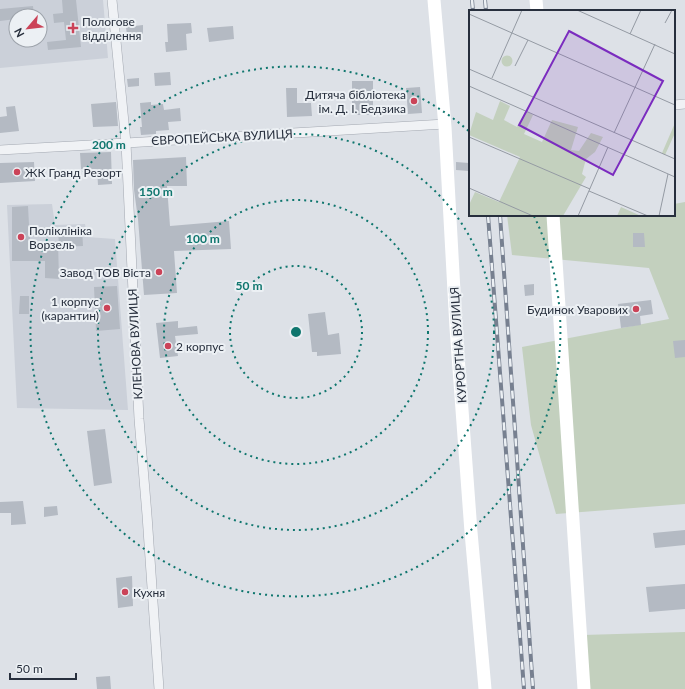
<svg xmlns="http://www.w3.org/2000/svg" width="685" height="689" viewBox="0 0 685 689" font-family="Lato,sans-serif">
<style>
.built{fill:#cbd0d9;fill-rule:evenodd}
.green{fill:#c3d0be}
.building{fill:#b4bac3}
.lines{fill:none;stroke-linecap:round;stroke-linejoin:round}
.street-casing{stroke:#a3a8b1;stroke-width:10}
.street{stroke:#f0f2f5;stroke-width:9}
.secondary{stroke:#fff;stroke-width:13}
.rail-casing{stroke:#778090;stroke-width:4}
.rail{stroke:#ecf0f4;stroke-width:2.5;stroke-dasharray:8;stroke-linecap:butt}
.ring{fill:none;stroke:#0f766e;stroke-width:2;stroke-dasharray:2 4}
.poi-dot{fill:#cb4358;stroke:#ecf0f4;stroke-width:1.5}
.labels{text-anchor:middle;dominant-baseline:central;stroke-width:4;stroke-linejoin:round;paint-order:stroke}
.poi-label{font-size:12px;fill:#272f3d;stroke:#ecf0f4;text-anchor:start}
.street-label{font-size:12px;fill:#272f3d;stroke:#ecf0f4}
.inset-road{fill:none;stroke:#949aa3;stroke-width:1}
.view{fill:#7b2cbf;fill-opacity:0.15;stroke:#7b2cbf;stroke-width:2}
.inset-edge{fill:none;stroke:#272f3d;stroke-width:2}
.centre{fill:#0f766e;stroke:#ecf0f4;stroke-width:2}
.ring-label{font-size:12px;text-anchor:middle;font-weight:bold;fill:#0f766e;stroke:#ecf0f4;stroke-width:4;stroke-linejoin:round;paint-order:stroke}
</style>
<rect width="100%" height="100%" fill="#dde1e7"/>
<!-- built -->
<path class="built" d="M0,0H103L108,58L0,68ZM16,16H40V40H16Z
M52,204L55,225L85,224L87,237L115,239L128,410L17,408L7,205Z"/>
<!-- green -->
<path class="green" d="M685,202V504L556,514L531,425L522,347L669,319L649,268L512,255L507,215H674V204Z
M685,632V689H584L583,635Z"/>
<!-- building -->
<path class="building" d="M62,0H76L81,47L48,50L47,42L66,40L64,22L54,23L53,14L63,13Z
M33,6L34,16H16V19L0,21V9Z
M191,23L192,33L186,34L187,50L166,52L165,42H168L167,24Z
M143,25V34L127,35L126,27Z
M233,26L234,39L209,42L207,28Z
M170,72L171,85L155,86L154,73Z
M139,78V86L128,87L127,79Z
M352,81H373V115H352Z
M420,87L422,113L408,114L406,88Z
M286,88H297V103H311L312,116L287,117Z
M116,102L118,126L93,127L91,104Z
M151,102V105L163,104L164,110L180,108L181,121L168,122L169,130L156,131V134L141,135L140,127H142L140,103Z
M15,106L19,131L0,133V117L7,116L6,107Z
M111,152L112,184L98,185L97,169H81L80,153Z
M186,157L187,186H167L170,226L229,221L231,249L174,251L177,293L144,295L138,219L134,190L133,160Z
M34,162L35,181L0,183V163Z
M456,162L469,163V171L456,170Z
M28,206L29,225H30V242H58L59,279L45,278V261H12V207Z
M82,228L83,246L59,247L58,229Z
M633,233H644L645,247H633Z
M534,284V295L525,296L524,285Z
M117,286L120,329L96,331L94,287Z
M20,296H29V314H19Z
M651,300L653,314L640,316L641,325L621,328L618,304Z
M325,312L328,335L339,333L341,354L317,356V352H312L308,314Z
M178,321V328L197,326L198,334L175,336L178,356L160,358L156,323Z
M685,340V357L675,358L673,341Z
M105,429L112,483L94,486L87,431Z
M23,501L26,524L11,525V513H0V502Z
M57,506L58,515L44,517V507Z
M685,530V545L655,548L653,533Z
M132,576L133,606L118,608L116,578Z
M685,584V609L649,612L646,587Z
M110,676L111,689H97L96,677Z"/>
<g class="lines">
<defs>
<path id="street" d="M112,0L126,143L139,419L147,515L159,689
M674,105L685,104
M0,150L126,143L445,124"/>
</defs>
<!-- street casing -->
<use href="#street" class="street-casing"/>
<!-- street -->
<use href="#street" class="street"/>
<!-- secondary -->
<path class="secondary" d="M434,0L445,127L456,328L471,532L485,689
M536,0L537,11
M553,215L584,689"/>
<defs>
<path id="rail" d="M472,0L473,11
M485,0L486,11
M488,215L524,689
M500,215L533,689"/>
</defs>
<!-- rail casing -->
<use href="#rail" class="rail-casing"/>
<!-- rail -->
<use href="#rail" class="rail"/>
</g>
<!-- distance rings -->
<g class="ring">
<circle cx="296" cy="332" r="66"/>
<circle cx="296" cy="332" r="132"/>
<circle cx="296" cy="332" r="198"/>
<path d="M534 216A265 265 0 1 1 470 132"/>
</g>
<!-- markers -->
<g class="poi-dot">
<path d="M71 22h4v4h4v4h-4v4h-4v-4h-4v-4h4z"/>
<circle cx="414" cy="101" r="4"/>
<circle cx="17" cy="172" r="4"/>
<circle cx="21" cy="237" r="4"/>
<circle cx="159" cy="272" r="4"/>
<circle cx="107" cy="308" r="4"/>
<circle cx="636" cy="309" r="4"/>
<circle cx="168" cy="346" r="4"/>
<circle cx="125" cy="592" r="4"/>
</g>
<g class="labels">
<!-- poi labels -->
<g class="poi-label">
<text x="82" y="21">Пологове<tspan x="82" dy="14">відділення</tspan></text>
<text x="406" y="94" text-anchor="end">Дитяча бібліотека<tspan x="406" dy="14">ім. Д. І. Бедзика</tspan></text>
<text x="25" y="172">ЖК Гранд Резорт</text>
<text x="29" y="230">Поліклініка<tspan x="29" dy="14">Ворзель</tspan></text>
<text x="151" y="272" text-anchor="end">Завод ТОВ Віста</text>
<text x="99" y="301" text-anchor="end">1 корпус<tspan x="99" dy="14">(карантин)</tspan></text>
<text x="628" y="309" text-anchor="end">Будинок Уварових</text>
<text x="176" y="346">2 корпус</text>
<text x="133" y="592">Кухня</text>
</g>
<!-- street labels -->
<g class="street-label">
<text transform="translate(222 137) rotate(-3)">ЄВРОПЕЙСЬКА ВУЛИЦЯ</text>
<text transform="translate(135 344) rotate(-93)">КЛЕНОВА ВУЛИЦЯ</text>
<text transform="translate(458 345) rotate(-94)">КУРОРТНА ВУЛИЦЯ</text>
</g>
</g>
<!-- overview -->
<g transform="translate(469 10)">
<rect width="206" height="206" fill="#dde1e7"/>
<path d="M32.5 51a5.5 5.5 0 1 1 11 0a5.5 5.5 0 1 1-11 0ZM31,91L41,96L35,110L48,117L57,101L64,105L55,124L73,132L83,110L109,117L102,140L110,141L122,123L134,127L126,142L117,149L113,164L117,167L94,206H0V195L6,182L30,192L51,147L0,125L7,102L24,110ZM206,113V123L196,145L193,143ZM152,197L172,206H148Z" fill="#c3d0be"/>
<path class="inset-road" d="M108,0L206,44M0,4L206,95M196,13L203,0M161,24L172,0M46,56L59,30M0,59L206,149M23,68L53,0M0,76L206,167M145,123L186,34M0,127L121,179M0,178L64,206M120,181L179,206M109,206L139,137M190,206L199,164"/>
<path class="view" d="M100,21L194,71L144,165L50,115Z"/>
<rect width="206" height="206" class="inset-edge"/>
</g>
<circle cx="296" cy="332" r="6" class="centre"/>
<g class="ring-label">
<text x="109" y="149">200 m</text>
<text x="156" y="196">150 m</text>
<text x="203" y="243">100 m</text>
<text x="249" y="290">50 m</text>
</g>
<!-- north arrow -->
<g transform="translate(28 28) rotate(242)"><circle r="19" fill="#ecf0f4" stroke="#9da3ab"/>
<path d="M0-3L7 15L0 10L-7 15Z" fill="#cb4358"/>
<text y="-6" font-size="11" font-weight="bold" text-anchor="middle" fill="#272f3d">N</text>
</g>
<!-- scale -->
<path d="M10 673v6h66v-6" fill="none" stroke="#272f3d" stroke-width="2"/>
<text x="16" y="673" font-size="12" fill="#272f3d" stroke="#ecf0f4" stroke-width="3" paint-order="stroke">50 m</text>
</svg>
